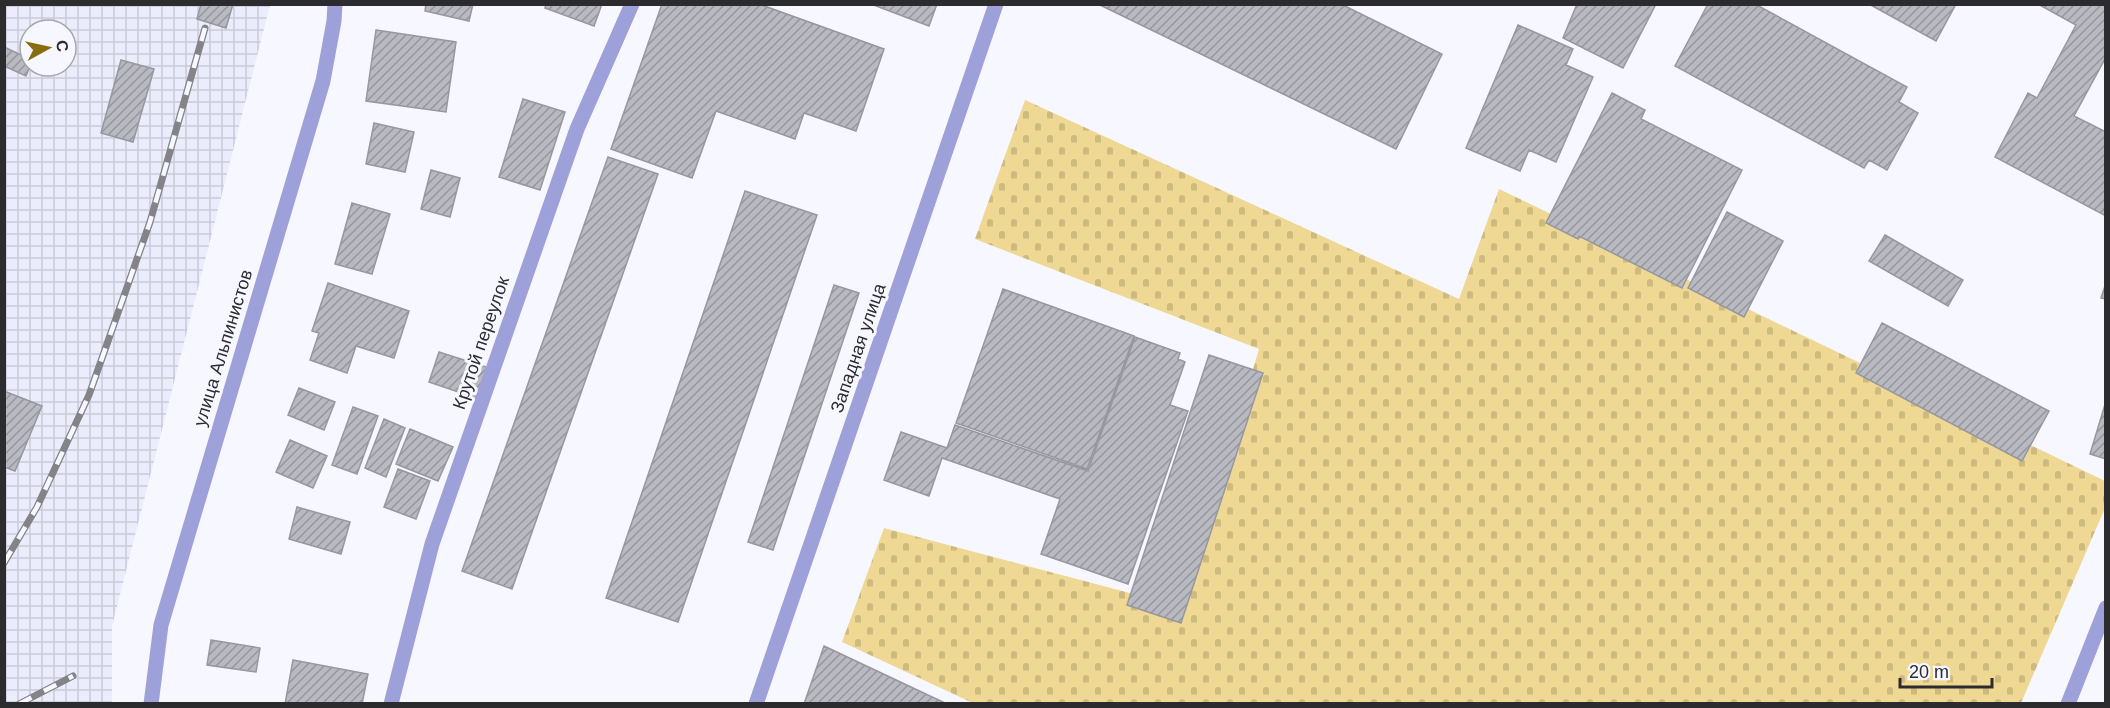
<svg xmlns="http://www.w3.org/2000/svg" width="2110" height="708" viewBox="0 0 2110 708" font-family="Helvetica,sans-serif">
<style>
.industrial{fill:url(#industrial-grid);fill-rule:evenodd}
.cemetery{fill:url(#cemetery-stones)}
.building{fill:url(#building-hatch);stroke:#97979f;stroke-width:1.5}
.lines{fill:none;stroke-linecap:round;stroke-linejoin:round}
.minor{stroke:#9ea0d9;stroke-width:15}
.rail-casing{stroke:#838388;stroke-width:7}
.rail{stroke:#f6f7ff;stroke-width:4.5;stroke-dasharray:14;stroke-linecap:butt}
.labels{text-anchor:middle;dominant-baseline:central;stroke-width:6;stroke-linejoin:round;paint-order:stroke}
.street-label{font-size:18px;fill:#2c2c2f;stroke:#f6f7ff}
</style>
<defs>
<pattern id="industrial-grid" width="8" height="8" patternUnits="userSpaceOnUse" patternTransform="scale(1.5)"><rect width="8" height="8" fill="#ebecfc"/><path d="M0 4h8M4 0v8" fill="none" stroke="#cacbd8"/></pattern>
<pattern id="cemetery-stones" width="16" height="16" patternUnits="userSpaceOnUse" patternTransform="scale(1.5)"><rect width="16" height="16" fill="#efd893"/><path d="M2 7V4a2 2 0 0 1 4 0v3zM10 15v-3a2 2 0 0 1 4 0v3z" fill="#cdba7f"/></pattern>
<pattern id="building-hatch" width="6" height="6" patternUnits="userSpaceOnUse" patternTransform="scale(1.5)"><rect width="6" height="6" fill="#b8b9c1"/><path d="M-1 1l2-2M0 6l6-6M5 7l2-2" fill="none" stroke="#96979d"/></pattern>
</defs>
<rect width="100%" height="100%" fill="#f6f7ff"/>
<!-- industrial -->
<path class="industrial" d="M4,5H270L112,626V703H5ZM30,30H66V66H30Z"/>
<!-- cemetery -->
<path class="cemetery" d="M1025,100L1459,299L1499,189L2105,481V508L2021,703L975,704L842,642L884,528L1183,607L1259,349L975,239Z"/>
<!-- building -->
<path class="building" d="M201,4H233L226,28L197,19Z
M426,4H473L469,21L425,11Z
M546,4H602L594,26L545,8Z
M662,4H759L884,49L856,131L804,113L795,139L716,111L692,178L611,149Z
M871,4H937L929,26Z
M1098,4H1341L1442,54L1396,149Z
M1577,4H1656L1623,68L1563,38Z
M1708,4H1755L1907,87L1899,102L1918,113L1887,170L1869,160L1864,168L1675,66Z
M1869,4H1956L1936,41Z
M2038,4H2106V57L2074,116L2106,132V216L1995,157L2028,93L2037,98L2076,25Z
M1518,25L1573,49L1566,65L1593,77L1556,162L1529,150L1520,171L1466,148Z
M376,30L456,42L446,112L366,101Z
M4,47L30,59V66L26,76L4,66Z
M121,60L154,69L133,142L101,133Z
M1612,93L1645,110L1641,119L1742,170L1682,288L1579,236L1578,239L1546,223Z
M523,99L565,112L540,190L499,177Z
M374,123L414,132L405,172L366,164Z
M608,157L658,174L512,589L462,571Z
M431,170L460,178L450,217L421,209Z
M745,191L817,215L678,622L606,598Z
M352,203L390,214L372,274L335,264Z
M1727,212L1783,241L1744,317L1688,288Z
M1885,235L1963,280L1948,306L1869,261Z
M328,283L409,311L394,358L356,346L347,373L310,360L319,333L312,331Z
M2106,283V299L2101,298Z
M834,285L859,293L773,550L748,542Z
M1003,289L1134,336L1087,469L956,423Z
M1882,323L2049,411L2022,461L1856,373Z
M1135,337L1180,353L1178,359L1185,362L1170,405L1188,411L1128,584L1041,554L1060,499L942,458L929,496L884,480L901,432L947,448L955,425L1088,471Z
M439,352L489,368L479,399L429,382Z
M1209,355L1263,373L1181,623L1127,605Z
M299,388L335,402L324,430L288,415Z
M4,391L42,406L15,471L4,467Z
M2106,401V459L2090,454Z
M353,407L378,416L357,474L332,465Z
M384,419L405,428L386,477L365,468Z
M410,429L453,447L438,481L396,464Z
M290,440L327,456L313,488L276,472Z
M398,469L430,481L416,519L384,507Z
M297,507L350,522L341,554L289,539Z
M211,640L260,648L256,672L207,665Z
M824,646L947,704H804Z
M293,660L368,674L362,704H285Z"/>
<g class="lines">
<!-- minor -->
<path class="minor" d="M151,704L161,625L323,81L334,21L335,4
M391,704L432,544L577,129L632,4
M756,704L996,4
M2068,704L2106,608"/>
<defs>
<path id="rail" d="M4,563L37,507L89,395L150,222L205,28
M19,704L73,676"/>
</defs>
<!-- rail casing -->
<use href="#rail" class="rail-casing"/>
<!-- rail -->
<use href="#rail" class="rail"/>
</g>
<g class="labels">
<!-- street labels -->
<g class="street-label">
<text transform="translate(481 343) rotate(-71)">Крутой переулок</text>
<text transform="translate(223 348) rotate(-73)">улица Альпинистов</text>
<text transform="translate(858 348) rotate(-71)">Западная улица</text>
</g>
</g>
<!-- border -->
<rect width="2110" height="708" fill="none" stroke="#2c2c2f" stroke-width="12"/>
<!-- north arrow -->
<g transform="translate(48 48) rotate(82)"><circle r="28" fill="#f6f7ff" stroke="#a5a6ac" stroke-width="1.5"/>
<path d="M0-4.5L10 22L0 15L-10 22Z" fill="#886e0e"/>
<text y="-9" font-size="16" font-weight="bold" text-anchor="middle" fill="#2c2c2f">С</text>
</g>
<!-- scale -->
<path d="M1900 678v9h92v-9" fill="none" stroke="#2c2c2f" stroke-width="3"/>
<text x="1909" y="678" font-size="18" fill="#2c2c2f" stroke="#f6f7ff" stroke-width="4.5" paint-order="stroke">20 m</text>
</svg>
